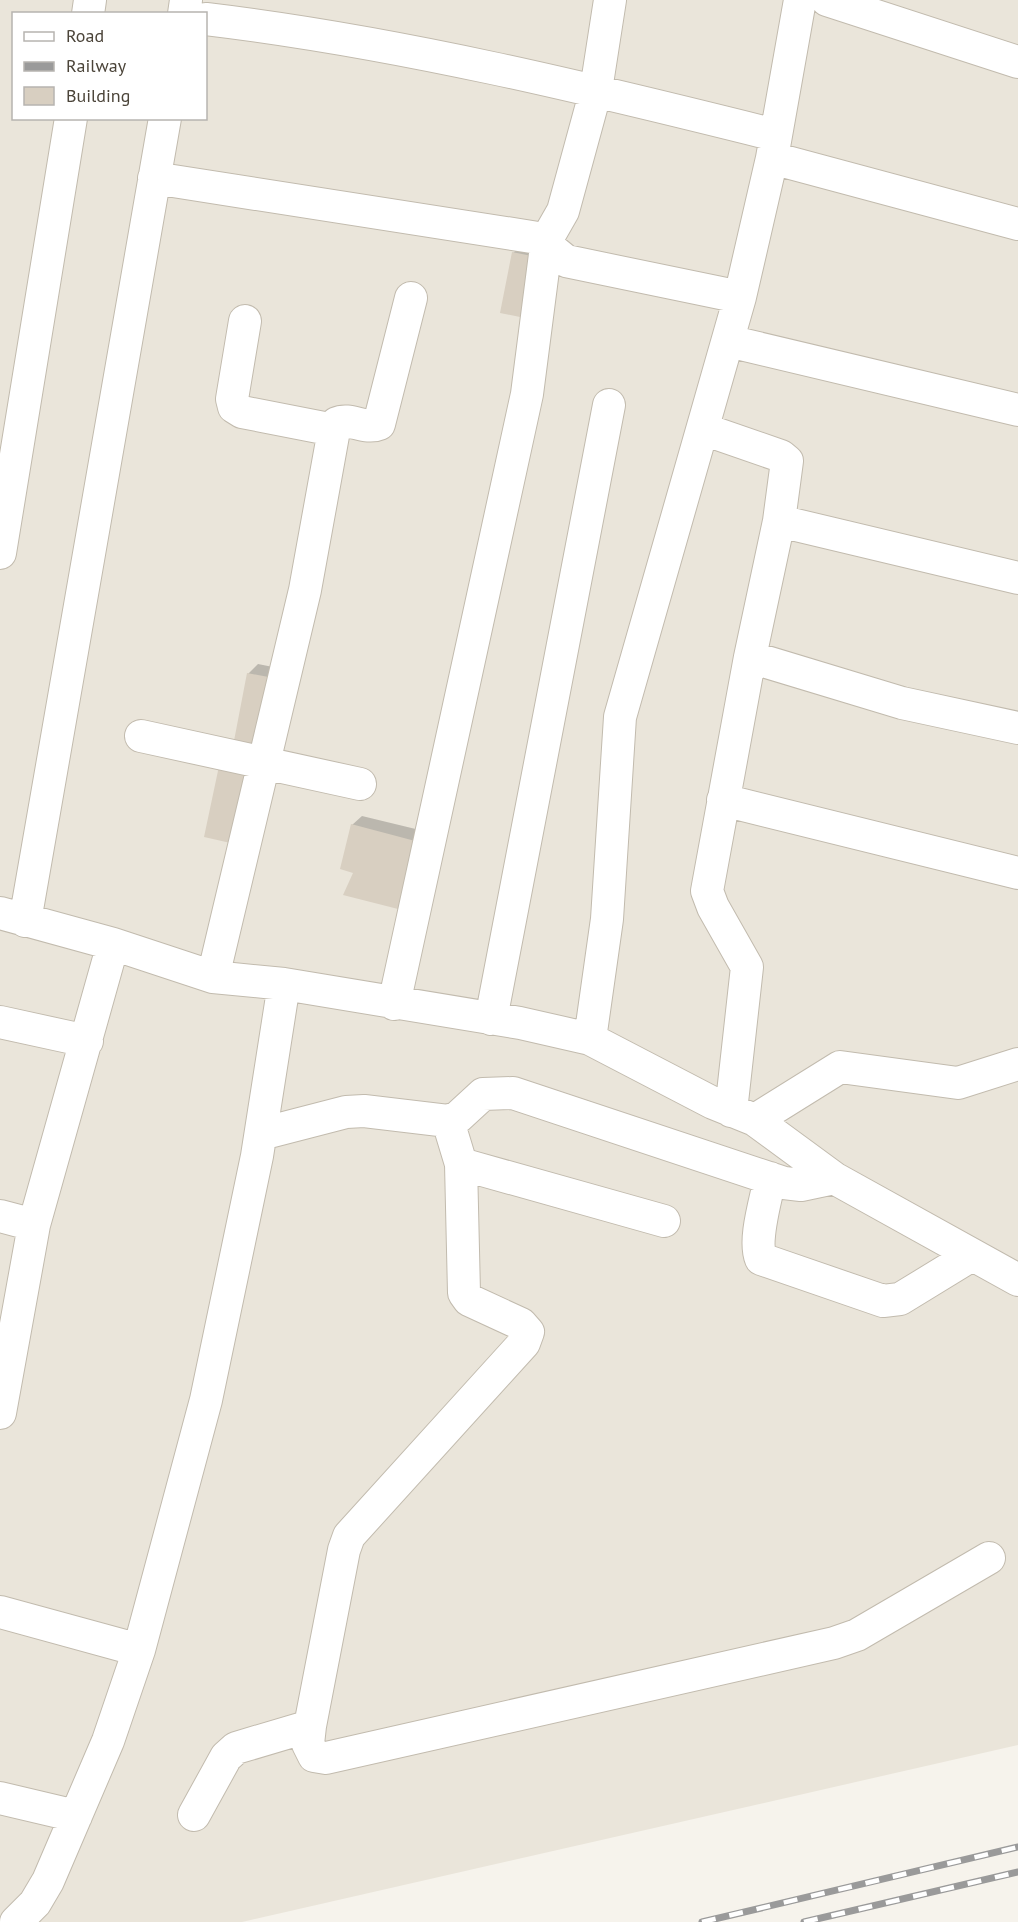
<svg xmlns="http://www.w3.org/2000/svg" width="1018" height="1922" viewBox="0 0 1018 1922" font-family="'PT Sans',sans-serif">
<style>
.residential{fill:#eae5da;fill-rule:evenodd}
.shadow{fill:#0003}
.building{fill:#d8cfc1}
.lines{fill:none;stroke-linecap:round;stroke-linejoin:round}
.minor-casing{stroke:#c2bbae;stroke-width:34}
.minor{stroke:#fff;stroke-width:32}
.rail-casing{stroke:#9a9a9a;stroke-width:7}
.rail{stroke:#fff;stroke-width:4.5;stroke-dasharray:14;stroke-linecap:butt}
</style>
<rect width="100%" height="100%" fill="#f6f3ec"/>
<!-- residential -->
<path class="residential" d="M0,0H1018V1745L242,1922H0ZM14,14H206V118H14Z"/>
<!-- shadow -->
<path class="shadow" d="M518,249L536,252L524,311L519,316L513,253Z
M258,664L283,669L259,750L248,674Z
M362,816L428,832L411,898L356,872L352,825Z"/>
<!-- building -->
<path class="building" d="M512,252L532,256L520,317L500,313Z
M247,673L274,678L260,752L233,746Z
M219,766L250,772L235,844L204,837Z
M351,824L419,842L402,910L343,895L353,873L340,869Z"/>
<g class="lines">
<defs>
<path id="minor" d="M827,0L1018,62
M88,14L90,0
M184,14L186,0
M206,19C398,42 587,88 775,135
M772,158L1018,224
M154,178L538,238L566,261L740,297
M245,321L232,399L234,407L242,412L334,430
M728,341L1018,410
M703,429L781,456L787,461L779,521L750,657L707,891L713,907L747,967L731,1111
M779,521L1018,578
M0,553L71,118
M750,657L902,703L1018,728
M141,736L360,784
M723,800L1018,873
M0,913L113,944L213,977L284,984L520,1023L590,1039L713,1103L755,1120L834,1178L1018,1280
M25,921L165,118
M213,977L305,590L334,430L337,423C350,417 365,430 379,424L411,298
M394,1004L527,394L547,239L563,211L596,90L610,0
M491,1019L609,405
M0,1022L87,1041
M590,1039L607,919L620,717L740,297L772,158L800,0
M755,1120L840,1067L958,1083L1018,1064
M448,1121L461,1164L464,1293L469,1300L521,1324L528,1332L524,1343L349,1536L344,1550L310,1726L308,1744L314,1756L326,1758L834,1643L857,1635L989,1558
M261,1134L346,1112L364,1111L448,1121L458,1117L483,1094L513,1093L784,1183L801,1185L834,1178
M461,1164L664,1221
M770,1178C766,1200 753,1240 761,1259L883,1301L900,1299L972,1255
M0,1216L34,1225
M0,1413L34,1225L113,944
M0,1612L139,1650
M0,1798L76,1816
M194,1815L226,1757L236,1748L310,1726
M16,1922L35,1903L48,1881L108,1741L139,1650L206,1400L257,1156L284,984"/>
</defs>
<!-- minor casing -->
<use href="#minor" class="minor-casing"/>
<!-- minor -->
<use href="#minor" class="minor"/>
<defs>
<path id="rail" d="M702,1922L1018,1847
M804,1922L1018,1872"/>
</defs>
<!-- rail casing -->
<use href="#rail" class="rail-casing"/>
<!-- rail -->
<use href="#rail" class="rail"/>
</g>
<!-- legend -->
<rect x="12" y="12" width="195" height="108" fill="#ffffff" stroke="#b7b4b0" stroke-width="1.5"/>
<rect x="24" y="32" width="30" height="9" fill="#ffffff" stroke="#b7b4b0" stroke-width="1.5"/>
<text x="66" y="42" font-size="18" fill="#4b4439">Road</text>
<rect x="24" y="62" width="30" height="9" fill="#9a9a9a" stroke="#b7b4b0" stroke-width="1.5"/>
<text x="66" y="72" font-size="18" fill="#4b4439">Railway</text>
<rect x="24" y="87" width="30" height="18" fill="#d8cfc1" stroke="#b7b4b0" stroke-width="1.5"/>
<text x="66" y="102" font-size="18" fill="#4b4439">Building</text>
</svg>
